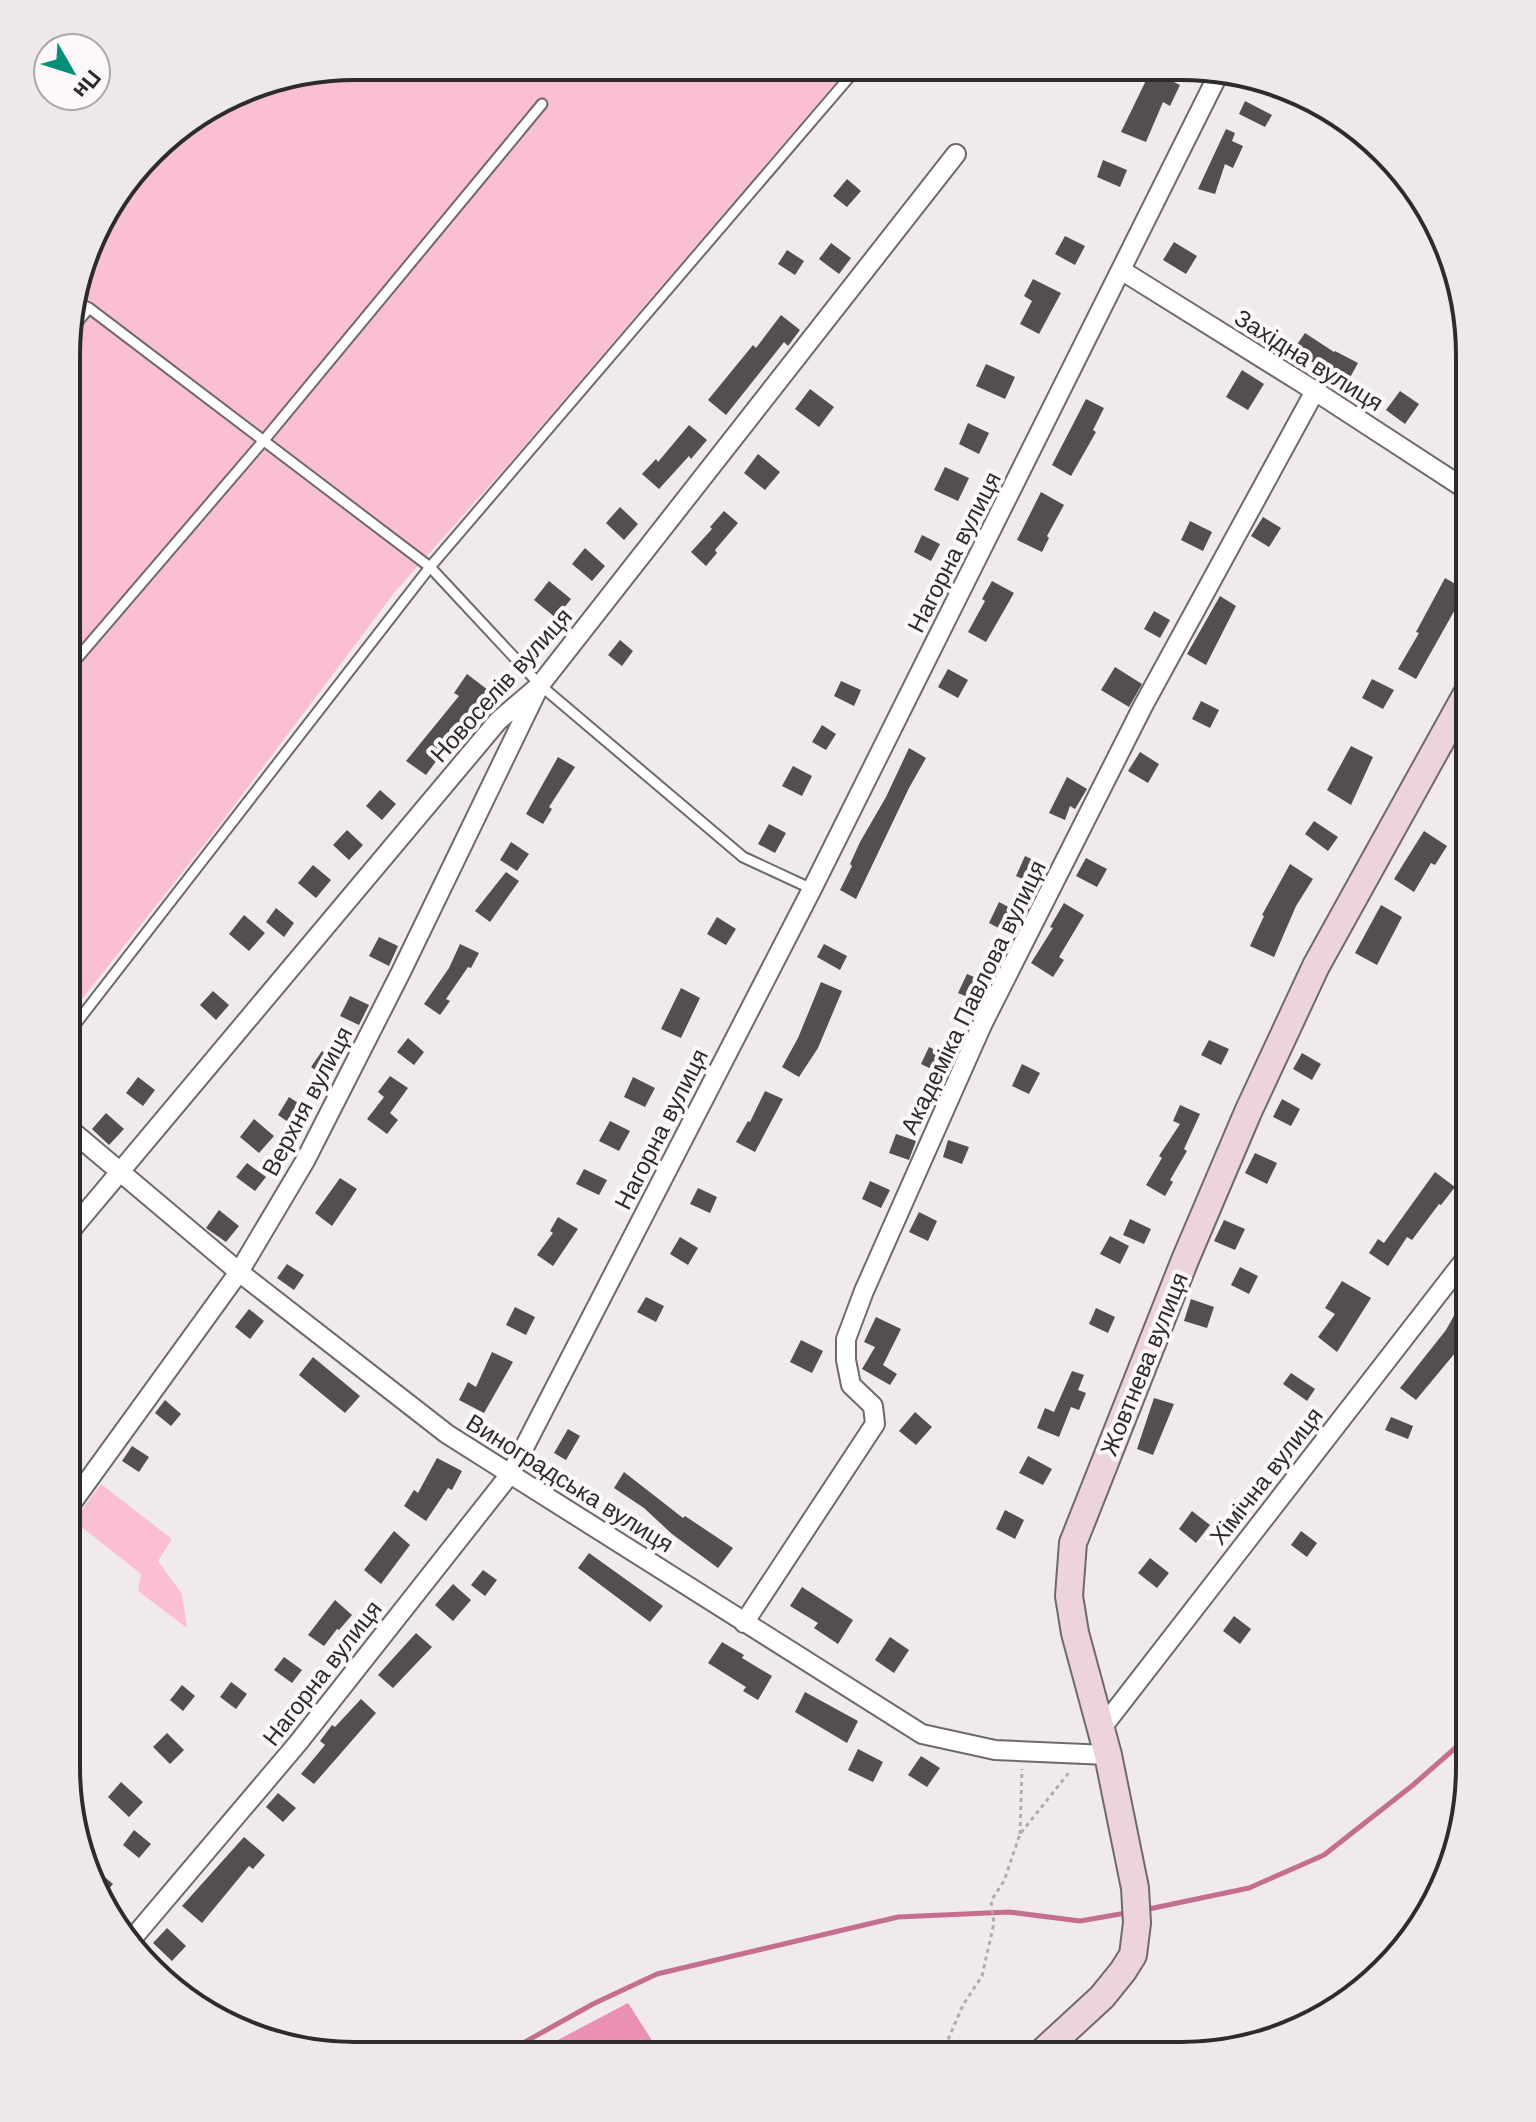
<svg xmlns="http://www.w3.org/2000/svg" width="1536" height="2122" viewBox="0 0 1536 2122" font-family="'DM Sans',sans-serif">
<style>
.green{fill:#fabfd4}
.forest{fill:#ea90b2}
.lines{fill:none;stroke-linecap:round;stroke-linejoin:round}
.stream{stroke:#c46e90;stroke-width:5}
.building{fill:#534e50}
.service-casing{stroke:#6f696b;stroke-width:13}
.minor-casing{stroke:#6f696b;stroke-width:22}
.secondary-casing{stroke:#6f696b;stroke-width:30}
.path{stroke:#b0abad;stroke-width:3;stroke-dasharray:4 4;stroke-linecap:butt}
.service{stroke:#fff;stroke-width:9}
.minor{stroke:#fff;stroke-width:18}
.secondary{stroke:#edd3dd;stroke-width:26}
.labels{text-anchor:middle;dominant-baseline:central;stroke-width:8;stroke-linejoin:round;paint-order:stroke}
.street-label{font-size:24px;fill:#2d2b2c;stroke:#fff8fa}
.rim{fill:none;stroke:#2d2b2c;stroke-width:4}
</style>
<rect width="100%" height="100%" fill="#f1eaec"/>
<!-- green -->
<path class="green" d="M355,66L849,67L514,458L394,593L215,831L67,1018L69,317L105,211L165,137L262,82Z
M101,1484L172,1539L158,1561L182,1594L187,1628L138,1591L141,1574L74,1521Z"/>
<!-- forest -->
<path class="forest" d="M628,2003L653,2042L627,2054H531Z"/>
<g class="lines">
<!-- stream -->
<path class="stream" d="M1144,1910L1249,1888L1324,1855L1413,1785L1469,1736
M507,2052L593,2004L657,1974L898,1917L1009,1912L1080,1921L1126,1913"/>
</g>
<!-- building -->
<path class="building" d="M1152,68H1168L1163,77L1180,85L1170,106L1163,102L1146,142L1121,132Z
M1245,101L1272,115L1265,127L1239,114Z
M1226,129L1235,133L1232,141L1243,146L1233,168L1225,164L1215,194L1198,189Z
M1103,160L1127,170L1120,187L1097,177Z
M847,179L861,191L847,207L833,196Z
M1065,236L1085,246L1075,265L1055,254Z
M1174,242L1197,256L1186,274L1163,260Z
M831,243L851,258L839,274L819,259Z
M787,250L804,261L795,275L778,264Z
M1033,279L1061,293L1039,334L1020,324L1032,301L1024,296Z
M781,315L800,330L788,346L784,342L726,415L708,400L753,345L756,348Z
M1305,333L1334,352L1335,351L1358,363L1348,381L1310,361L1308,365L1291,353Z
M986,364L1015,377L1005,399L976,386Z
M1242,370L1264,384L1248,410L1226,397Z
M810,389L834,407L819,427L795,409Z
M1400,391L1419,404L1405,424L1386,410Z
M1086,399L1104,408L1093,430L1096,432L1071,476L1052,465Z
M968,423L989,433L979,454L959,444Z
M689,425L707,440L691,459L689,456L659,489L642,474L656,459L658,462Z
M758,454L780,472L765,490L744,473Z
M945,467L969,478L958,501L934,490Z
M1041,492L1064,505L1047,536L1049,538L1042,552L1017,540Z
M620,507L638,524L624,540L606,523Z
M724,511L738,523L715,550L717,553L706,566L691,552L712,529L710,527Z
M1263,517L1281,528L1269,547L1251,536Z
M1190,521L1212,532L1203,551L1181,540Z
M922,535L940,544L931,561L914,552Z
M585,548L605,566L592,581L572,564Z
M1445,578L1466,590L1416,679L1398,669L1419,633L1416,632Z
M549,581L571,599L556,618L534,600Z
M992,581L1014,593L986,642L968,632L985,601L982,599Z
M1220,596L1236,606L1206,665L1187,654Z
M1154,611L1170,620L1160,638L1144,629Z
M620,640L633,651L622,666L608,655Z
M1115,667L1142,684L1129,707L1101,690Z
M948,669L968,680L958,698L938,687Z
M467,674L488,690L426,775L406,761L459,696L454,693Z
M1372,679L1394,690L1383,709L1362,698Z
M841,681L861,690L854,706L834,696Z
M1201,701L1219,710L1210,728L1192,719Z
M822,725L836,734L826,750L812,742Z
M1351,746L1373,757L1351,805L1327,790Z
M909,748L926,758L909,788L856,899L840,890L852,866L850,864L860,842L886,797Z
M1140,752L1159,764L1148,783L1128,771Z
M558,757L575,767L549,807L552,809L543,824L526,814Z
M793,766L812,776L802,796L782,786Z
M1067,777L1087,789L1075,809L1070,806L1065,820L1049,813Z
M380,790L396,804L382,820L366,806Z
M1314,821L1338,837L1328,851L1305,834Z
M769,824L786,833L775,853L758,844Z
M347,830L363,845L349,860L333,845Z
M1424,831L1447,846L1435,865L1431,863L1414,892L1394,879Z
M511,842L529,854L517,871L500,860Z
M1025,856L1047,866L1038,886L1016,876Z
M1086,858L1107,869L1097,887L1076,876Z
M1290,864L1313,879L1296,906L1274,957L1250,946L1264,916L1262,915Z
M313,865L331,880L316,898L298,883Z
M506,872L519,881L490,922L475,911Z
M999,902L1022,914L1012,935L989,923Z
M1064,903L1084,915L1059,957L1064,960L1053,977L1031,963L1053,928L1050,927Z
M1381,905L1402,917L1377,965L1355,953Z
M276,908L294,923L284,937L266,922Z
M244,915L265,933L249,951L229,934Z
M717,917L736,929L726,945L707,934Z
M379,937L398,946L389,966L369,956Z
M460,944L479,953L471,968L468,967L446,999L450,1001L440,1015L424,1004L449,968Z
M824,944L847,956L840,970L817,957Z
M967,974L988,983L979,1002L958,993Z
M821,982L842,991L818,1048L799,1077L782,1067L798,1038Z
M681,988L700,998L681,1038L661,1029Z
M213,991L229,1005L216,1020L200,1005Z
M350,996L369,1005L359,1025L340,1016Z
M408,1038L424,1052L414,1065L397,1052Z
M1209,1040L1229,1049L1221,1065L1201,1055Z
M929,1047L952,1058L944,1075L921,1064Z
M322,1051L337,1062L325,1077L311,1067Z
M1302,1053L1321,1064L1312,1080L1293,1069Z
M1022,1064L1040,1073L1029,1094L1012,1086Z
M390,1076L408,1088L390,1113L398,1120L387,1134L367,1119L384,1097L378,1092Z
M138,1077L155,1090L143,1106L126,1093Z
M633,1077L655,1088L645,1107L624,1097Z
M765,1091L783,1099L755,1152L736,1142L748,1121L750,1122Z
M289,1097L309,1110L297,1128L278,1115Z
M1282,1099L1300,1109L1291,1126L1273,1117Z
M1180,1105L1200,1114L1184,1149L1187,1151L1170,1180L1173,1182L1165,1196L1146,1185L1162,1158L1159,1156L1180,1124L1173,1121Z
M106,1113L124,1129L109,1145L92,1129Z
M254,1119L274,1136L259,1153L240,1137Z
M610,1121L630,1131L619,1151L599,1141Z
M896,1134L916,1141L909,1160L889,1153Z
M948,1140L969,1147L962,1164L943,1157Z
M1255,1153L1277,1163L1267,1184L1245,1173Z
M247,1163L266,1177L255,1191L236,1177Z
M584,1169L607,1180L599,1195L576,1184Z
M1435,1172L1455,1187L1441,1205L1439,1204L1412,1240L1407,1237L1388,1266L1369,1253L1378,1239L1384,1243Z
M340,1178L357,1189L332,1226L315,1213Z
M870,1181L890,1190L881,1208L862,1199Z
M698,1188L717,1197L710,1213L690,1204Z
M219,1210L239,1226L226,1242L206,1228Z
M919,1212L937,1221L928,1241L909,1232Z
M558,1217L578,1229L553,1266L537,1255L553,1233L550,1231Z
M1130,1219L1151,1229L1144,1244L1123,1235Z
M1224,1220L1245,1229L1235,1250L1214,1241Z
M1110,1236L1129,1246L1120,1264L1100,1254Z
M680,1237L698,1248L688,1265L670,1254Z
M287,1264L304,1275L294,1290L277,1278Z
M1240,1267L1258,1276L1249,1294L1231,1285Z
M1342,1281L1371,1298L1337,1352L1318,1337L1335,1314L1325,1308Z
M646,1297L664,1306L656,1322L637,1312Z
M1191,1299L1214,1307L1207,1328L1184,1321Z
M515,1307L535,1317L526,1335L506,1325Z
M1096,1308L1115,1317L1108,1333L1089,1324Z
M249,1309L264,1321L250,1339L235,1327Z
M1456,1312L1470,1321V1335L1416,1400L1400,1388L1446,1330Z
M876,1317L901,1329L883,1365L897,1374L890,1385L862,1369L875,1347L864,1342Z
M801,1340L823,1351L812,1373L790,1362Z
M492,1352L513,1362L484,1413L459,1400L468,1382L476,1387Z
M313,1357L360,1396L345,1413L299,1375Z
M1072,1371L1084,1375L1078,1390L1086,1393L1079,1410L1071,1407L1059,1437L1037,1428L1045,1408L1054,1412Z
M1291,1373L1315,1389L1307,1401L1283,1384Z
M1154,1398L1174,1404L1153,1455L1137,1449Z
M165,1400L181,1414L171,1426L155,1413Z
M915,1412L932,1427L916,1445L899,1431Z
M1391,1417L1413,1426L1408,1439L1385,1430Z
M568,1429L580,1436L566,1460L554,1453Z
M132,1446L149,1457L139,1472L122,1461Z
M1028,1456L1052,1469L1043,1485L1019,1473Z
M437,1458L462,1471L452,1490L448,1488L426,1521L404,1506L414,1490L418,1493Z
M624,1472L683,1518L685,1516L733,1548L718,1568L672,1534L644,1508L614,1488Z
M1005,1510L1024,1520L1015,1539L996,1529Z
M1192,1511L1210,1525L1196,1543L1179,1529Z
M394,1531L410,1545L381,1584L364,1570Z
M1301,1531L1317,1543L1307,1557L1291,1545Z
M589,1553L663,1606L650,1622L578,1568Z
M1150,1558L1169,1573L1157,1588L1138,1573Z
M483,1570L497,1580L485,1596L471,1585Z
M453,1584L471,1600L453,1621L435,1605Z
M802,1587L853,1620L838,1644L814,1628L818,1623L790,1606Z
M335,1600L352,1615L339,1630L337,1629L324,1646L308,1635Z
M1234,1616L1251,1629L1240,1644L1223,1631Z
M416,1633L432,1647L393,1688L378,1675Z
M890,1637L909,1650L894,1673L875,1660Z
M722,1642L744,1655L742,1658L772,1676L758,1700L743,1691L746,1687L708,1663Z
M284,1657L302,1670L292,1683L274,1670Z
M231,1682L247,1694L236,1709L220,1697Z
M182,1685L195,1696L183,1711L170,1700Z
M805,1692L858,1721L847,1743L795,1712Z
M361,1699L376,1713L314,1784L301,1774L325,1745L320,1741L332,1725L335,1727Z
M167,1733L184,1750L170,1764L153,1747Z
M858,1749L883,1762L873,1782L848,1770Z
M921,1756L940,1768L927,1787L908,1775Z
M121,1782L143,1802L129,1817L108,1797Z
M278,1793L296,1808L283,1822L266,1807Z
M134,1830L151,1844L139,1858L123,1845Z
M244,1837L265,1855L253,1869L249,1866L202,1923L182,1906Z
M88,1863L113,1884L100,1899L96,1894Z
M167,1928L186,1946L172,1961L153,1943Z"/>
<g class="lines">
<defs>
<path id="service" d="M74,302L89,308L430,567L540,685L743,857L812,889
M69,332L89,308
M68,669L265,439L542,104
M67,1035L430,567L858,67"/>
<path id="minor" d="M1121,270L1315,391L1470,492
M67,1127L239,1272L447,1434L922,1734L995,1750L1108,1755
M67,1235L498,721L540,685L956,154
M66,1511L239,1272L305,1161L401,972L537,691
M744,1623L875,1424L873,1406L851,1385L846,1360V1339L864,1291L982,1025L1143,706L1315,391
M1101,1729L1470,1253
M132,1939L298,1743L511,1473L812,889L1221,69"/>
<path id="secondary" d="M1038,2056L1102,1997L1123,1971L1133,1955L1137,1923L1135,1888L1108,1755L1075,1633L1069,1596L1073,1543L1185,1260L1248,1112L1316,966L1470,688"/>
</defs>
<!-- service casing -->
<use href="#service" class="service-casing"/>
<!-- minor casing -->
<use href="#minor" class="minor-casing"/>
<!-- secondary casing -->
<use href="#secondary" class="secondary-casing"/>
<!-- path -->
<path class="path" d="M1020,1834L1022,1769
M945,2055L947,2042L963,2005L982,1976L994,1923L991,1901L1004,1881L1020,1834L1071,1770"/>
<!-- service -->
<use href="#service" class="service"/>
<!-- minor -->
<use href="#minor" class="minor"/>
<!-- secondary -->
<use href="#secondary" class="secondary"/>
</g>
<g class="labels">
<!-- street labels -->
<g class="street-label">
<text transform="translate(1309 360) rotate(32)">Західна вулиця</text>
<text transform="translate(954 552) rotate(-63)">Нагорна вулиця</text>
<text transform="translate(501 685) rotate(-48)">Новоселів вулиця</text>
<text transform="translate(973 997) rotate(-64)">Академіка Павлова вулиця</text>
<text transform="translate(307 1101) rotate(-62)">Верхня вулиця</text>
<text transform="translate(661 1129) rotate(-63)">Нагорна вулиця</text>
<text transform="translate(1144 1364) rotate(-68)">Жовтнева вулиця</text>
<text transform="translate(1266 1476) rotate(-52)">Хімічна вулиця</text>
<text transform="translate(570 1483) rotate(32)">Виноградська вулиця</text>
<text transform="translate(322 1673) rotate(-52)">Нагорна вулиця</text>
</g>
</g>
<!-- crop -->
<path d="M0 0H1536V2122H0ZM355 80H1181A275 275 0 0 1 1456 355V1767A275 275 0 0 1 1181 2042H355A275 275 0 0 1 80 1767V355A275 275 0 0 1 355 80Z" fill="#eee8ea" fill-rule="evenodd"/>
<path class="rim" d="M355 80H1181A275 275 0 0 1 1456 355V1767A275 275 0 0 1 1181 2042H355A275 275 0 0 1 80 1767V355A275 275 0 0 1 355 80Z"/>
<!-- north arrow -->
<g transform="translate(72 72) rotate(129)"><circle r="38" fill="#fff8fa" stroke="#aba6a8" stroke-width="2"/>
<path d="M0-6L14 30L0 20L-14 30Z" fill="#028e77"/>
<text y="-12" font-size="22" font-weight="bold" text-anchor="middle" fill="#2d2b2c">Пн</text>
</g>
</svg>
